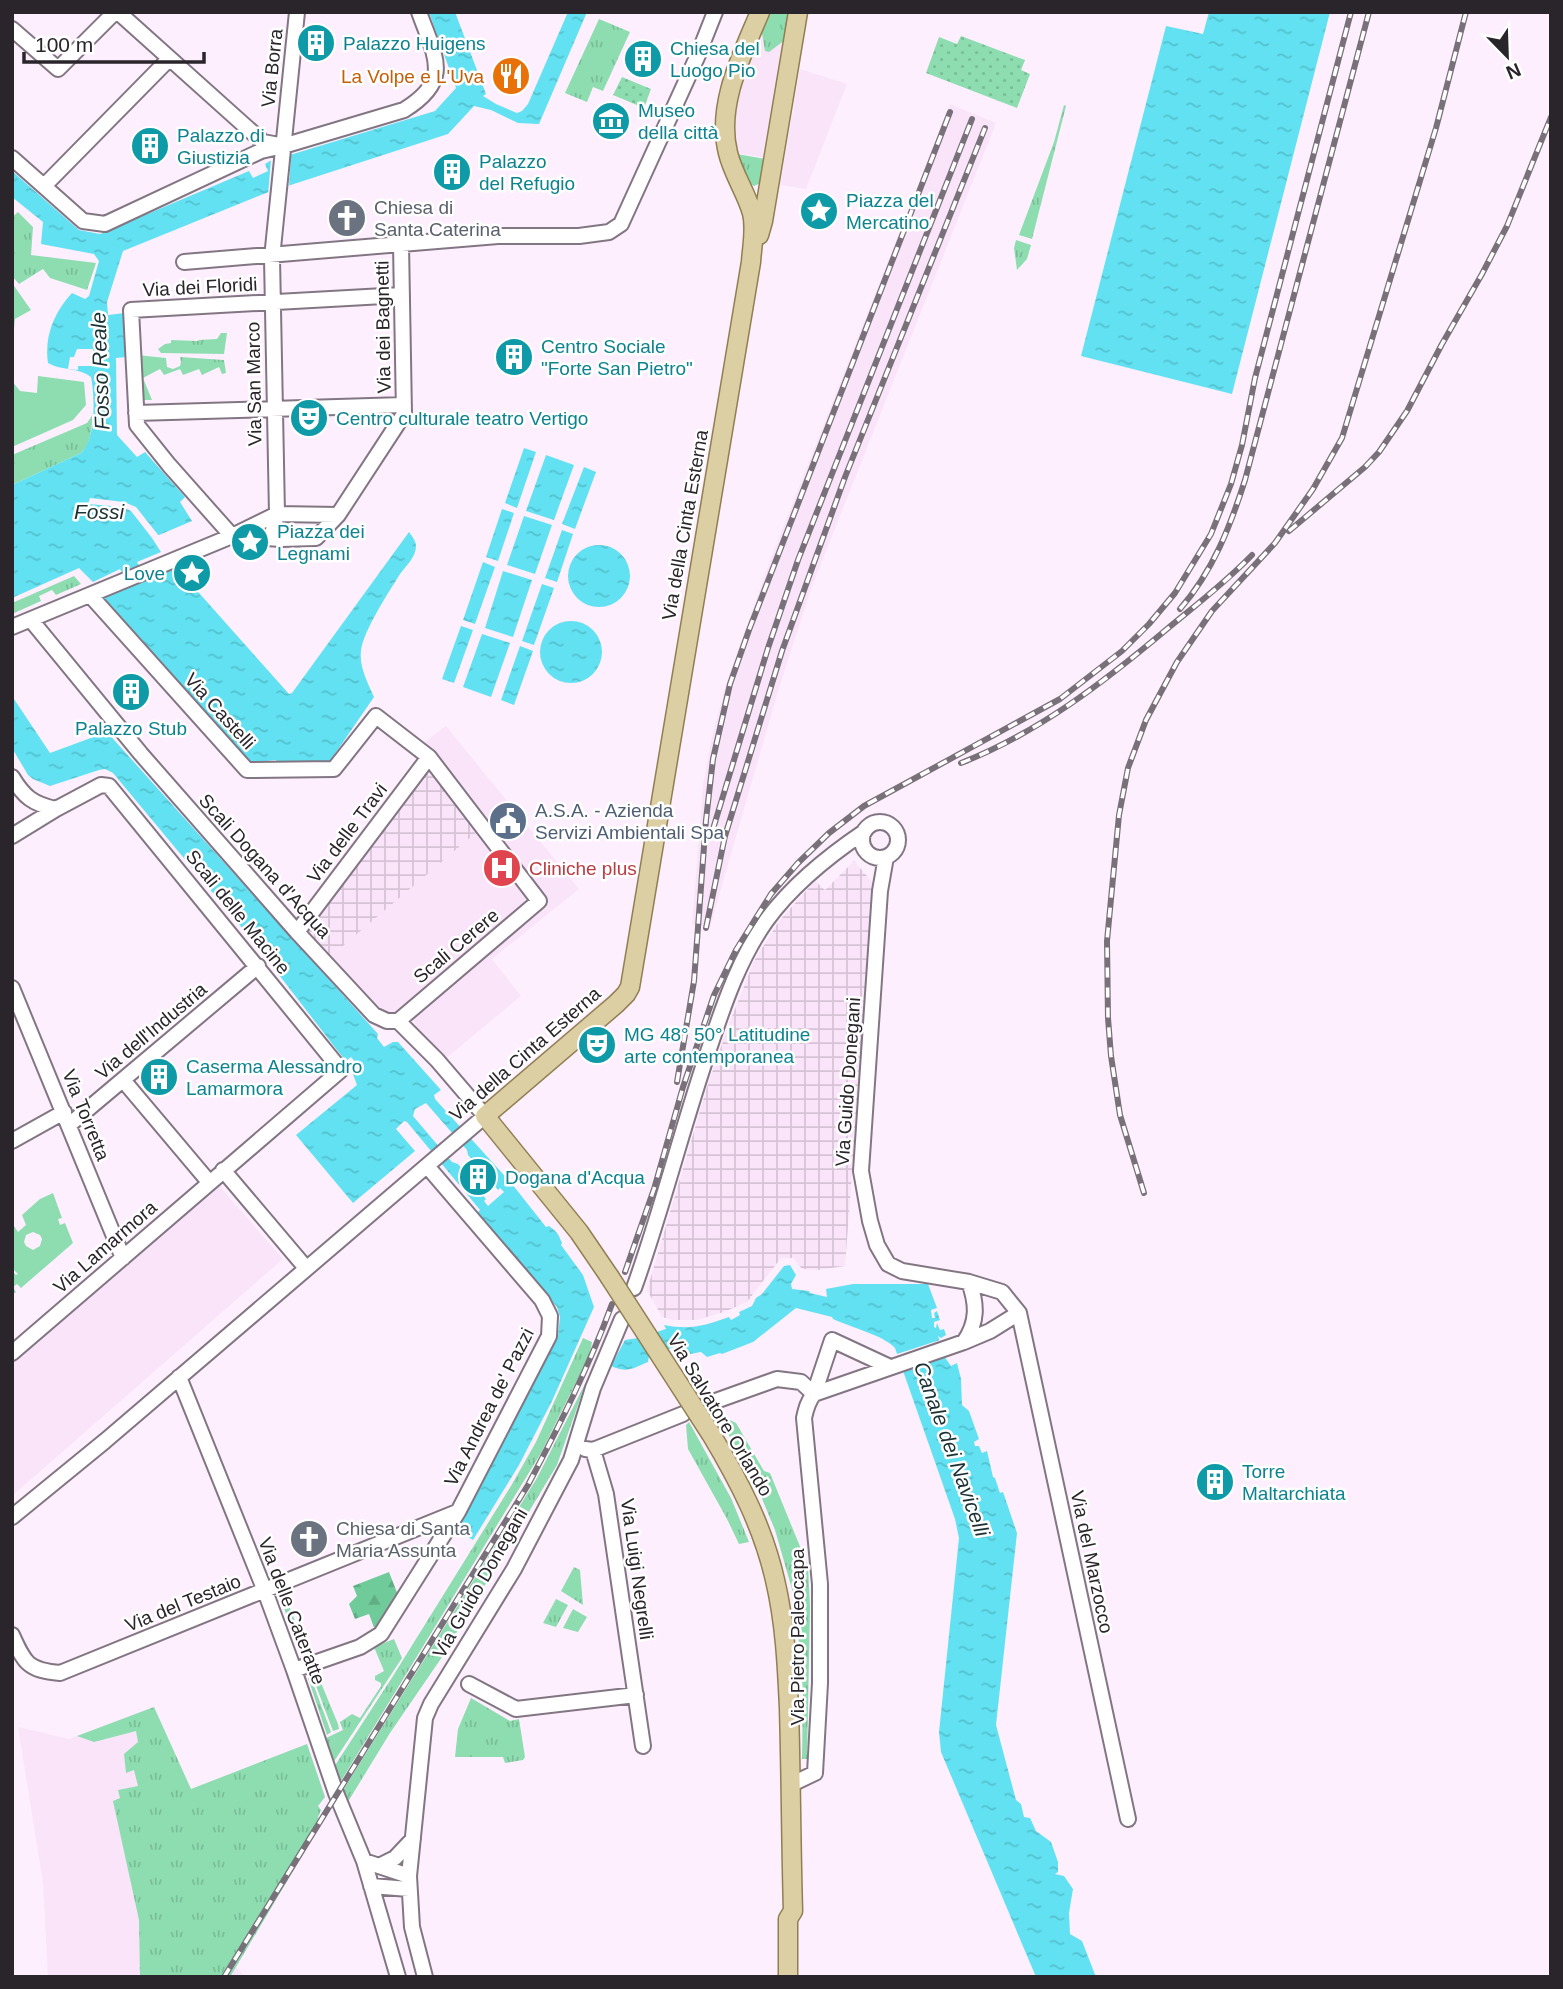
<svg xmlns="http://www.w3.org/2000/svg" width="1563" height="1989" viewBox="0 0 1563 1989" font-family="Helvetica,sans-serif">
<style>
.built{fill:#fae4f9}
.industrial{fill:url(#industrial-grid)}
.grass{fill:url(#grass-tufts)}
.forest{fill:url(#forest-firs)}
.park{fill:#8dddb0;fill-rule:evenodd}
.garden{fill:url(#garden-dots)}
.water{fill:url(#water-ripples);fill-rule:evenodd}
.pier{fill:#feeffe}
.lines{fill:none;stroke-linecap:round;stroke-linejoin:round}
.minor-casing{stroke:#837683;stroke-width:18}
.major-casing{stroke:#907f52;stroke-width:21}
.minor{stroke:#fff;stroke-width:14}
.major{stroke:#ddcfa4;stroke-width:18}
.rail-casing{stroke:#797179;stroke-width:6}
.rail{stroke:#fff;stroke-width:3.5;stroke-dasharray:10;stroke-linecap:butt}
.major-bridge-casing{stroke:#907f52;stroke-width:21;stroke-linecap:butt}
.major-bridge{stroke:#ddcfa4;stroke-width:18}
.labels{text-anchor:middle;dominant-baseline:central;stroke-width:5;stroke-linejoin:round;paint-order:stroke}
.culture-label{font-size:19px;fill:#0d838f;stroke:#fff;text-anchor:start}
.street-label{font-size:19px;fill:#2a252a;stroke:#fff}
.food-label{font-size:19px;fill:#c56008;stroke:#fff;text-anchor:end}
.worship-label{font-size:19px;fill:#5b616d;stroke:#fff;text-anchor:start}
.service-label{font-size:19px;fill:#4e5e75;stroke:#fff;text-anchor:start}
.health-label{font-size:19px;fill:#be3a42;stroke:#fff;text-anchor:start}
.water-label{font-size:21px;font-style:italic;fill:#1b3134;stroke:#fff}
</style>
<defs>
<pattern id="industrial-grid" width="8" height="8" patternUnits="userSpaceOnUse" patternTransform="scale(1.75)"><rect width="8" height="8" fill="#fae4f9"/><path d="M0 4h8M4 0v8" fill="none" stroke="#d6c3d6"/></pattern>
<pattern id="grass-tufts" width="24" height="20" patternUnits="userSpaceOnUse" patternTransform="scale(1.75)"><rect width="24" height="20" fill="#8dddb0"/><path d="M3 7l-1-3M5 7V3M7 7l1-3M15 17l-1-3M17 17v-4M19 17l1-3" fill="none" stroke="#7abe98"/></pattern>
<pattern id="forest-firs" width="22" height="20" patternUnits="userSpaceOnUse" patternTransform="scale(1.75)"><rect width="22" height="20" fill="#70cb9a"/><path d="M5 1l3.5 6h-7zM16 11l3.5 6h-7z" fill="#61ae85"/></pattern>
<pattern id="garden-dots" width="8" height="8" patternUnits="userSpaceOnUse" patternTransform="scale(1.75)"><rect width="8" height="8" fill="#8dddb0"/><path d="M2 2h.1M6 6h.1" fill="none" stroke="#7abe98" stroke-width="1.8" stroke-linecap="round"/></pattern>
<pattern id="water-ripples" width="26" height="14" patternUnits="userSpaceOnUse" patternTransform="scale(1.75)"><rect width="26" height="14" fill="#61e1f1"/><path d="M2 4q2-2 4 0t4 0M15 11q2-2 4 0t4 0" fill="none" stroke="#54c1cf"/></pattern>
</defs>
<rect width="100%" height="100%" fill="#feeffe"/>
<!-- built -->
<path class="built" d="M762,28L788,34L767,158L736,153L732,131L736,89Z
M800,69L847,84L806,189L780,185Z
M950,104L996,123L811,589L779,688L710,927L692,925L703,786L711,741L726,684L770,561Z
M446,726L579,889L492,959L521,996L444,1060L418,1031L412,1015H383L330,957L486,823L423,743Z
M215,1181L283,1259L12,1496V1360Z
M154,1707L191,1790L307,1744L325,1797L318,1806L321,1810L318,1817L321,1824L236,1967L245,1977H48L43,1883L18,1727L69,1739Z"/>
<!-- industrial -->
<path class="industrial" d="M428,762L479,830L330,957L301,925Z
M854,861L874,884L845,1266L818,1270L802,1269L793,1258H781L747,1302L724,1312L697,1320H673L662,1317L647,1290L707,1087L729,1024L754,961L779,921L815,881L825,890Z"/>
<!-- grass -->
<path class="grass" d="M770,12H790L785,40L769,52L765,51L762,33Z
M599,19L630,32L603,91L593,87L587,102L565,93Z
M1064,105L1066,106L1032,239L1019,235L1054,142Z
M737,154L765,159L761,183L754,186L749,183Z
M18,212L33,227L31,255L96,263L87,290L50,278L43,269L19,284L12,276V217Z
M1016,240L1031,245L1027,259L1017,270L1014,248Z
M221,333H227L224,354L161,353L158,349L165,344L171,343V340L198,341L199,340L217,339Z
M137,355L166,358L167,367L173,369L180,366L181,362L180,357L224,360L226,373L222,374L219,367L202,375L199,369L183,375L180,369L164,375L160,369L143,378L152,400H139Z
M93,414C91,428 92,443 81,453L12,485V455L87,423Z
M74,576L81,584L56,595L52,590L39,596L41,601L12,614V603Z
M583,1338L592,1342L590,1354L541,1453L341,1781L339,1780L334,1767L393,1676L511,1486L536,1442Z
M586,1382L557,1465L440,1660L390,1733L346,1805L342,1792L537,1478Z
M716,1413L736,1423L764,1471L770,1473L808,1566L810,1607L807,1759H802L803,1691L798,1633L799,1621L794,1596L775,1530L753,1477Z
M689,1422L731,1498L749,1542L739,1544L727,1519L688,1449L686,1425Z
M574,1567L580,1570L583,1605L561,1591Z
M286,1598L306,1649L298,1646L281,1600Z
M556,1599L568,1605L556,1627L543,1623Z
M573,1609L587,1617L578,1632L563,1628Z
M394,1639L402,1658L333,1763L326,1738L343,1730L340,1722L352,1714L360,1718L381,1686V1683L375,1680V1676L384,1671L374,1647Z
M317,1673L338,1724L339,1729L333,1731L312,1675Z
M308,1678H311L331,1732L327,1735Z
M471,1698L510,1721L519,1719L525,1757L523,1760L505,1763L503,1757H455L458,1729Z
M154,1707L191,1789L307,1744L325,1797L318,1806L321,1810L318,1817L321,1824L230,1977H140L139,1920L113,1801L120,1798L118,1790L138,1786L134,1770L126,1773L124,1754L138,1742L136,1731L94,1742L77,1736Z"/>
<!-- forest -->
<path class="forest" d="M389,1572L398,1595L376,1633L369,1614L355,1619L349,1604L357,1596L353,1586Z"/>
<!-- park -->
<path class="park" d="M12,283L31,310L15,319L12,348Z
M38,376L84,382L86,405L73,420L12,447V381L20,391L37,393Z
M53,1193L62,1218L58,1219L60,1225L65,1223L73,1243L21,1288L17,1284L13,1287L16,1292L12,1295V1271L16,1275L18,1274L12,1268V1223L18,1232L26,1225L22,1215L40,1199ZM33,1232L40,1235L42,1239L40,1246L33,1250L26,1246L24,1242L26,1235Z"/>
<!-- garden -->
<path class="garden" d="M961,36L1025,60L1021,70L1030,74L1017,108L926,73L939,37L957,44Z
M622,77L651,89L644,108L613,95Z"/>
<!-- water -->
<path class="water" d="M429,12H455L486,94L483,96L496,104L517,113L522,111L528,104L568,12H587L539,124L518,123L491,110L474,106L448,134L266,193L123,251L107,302L108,315L125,313L127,357L116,358L117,435L137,457L145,452L185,497L180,502L192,521L152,538L161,552L137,562L147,579L176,567L289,694L292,693L409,532C412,536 416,541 416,546C416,557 406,566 400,574C389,592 363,631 361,651C359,667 368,683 374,697L328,764L277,765L276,760L246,763L102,599L130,587L120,569L93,582L79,568L12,598V485L81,453C96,439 95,398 91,377C78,367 62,371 48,363C44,337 54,312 72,293L85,299L89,296L99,261L94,254L41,244L43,222L12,197V171L79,230L100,234L249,171L253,178L268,171L265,164L270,161L435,111L456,88Z
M1209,12H1330L1232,394L1081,356L1166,26L1203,34Z
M524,448L536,452L517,508L505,503Z
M546,455L574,465L554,520L526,511Z
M584,467L596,472L575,529L562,524Z
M502,509L514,513L498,561L486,557Z
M524,516L552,525L535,574L507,565Z
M562,530L573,534L557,582L545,578Z
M568 576a31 31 0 1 1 62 0a31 31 0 1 1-62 0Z
M483,562L495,567L475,624L463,620Z
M503,571L532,580L513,637L485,628Z
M542,584L554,588L534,645L522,641Z
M540 652a31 31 0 1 1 62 0a31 31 0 1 1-62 0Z
M461,626L473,630L454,683L442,679Z
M482,634L510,643L491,697L463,687Z
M520,646L533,651L514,705L501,700Z
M12,696L50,753L107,732L378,1034L377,1038L384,1047L393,1042H398L441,1090L434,1095L435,1099L512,1184L546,1227L549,1226C557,1232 558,1233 562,1243L561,1245L583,1275L594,1307L552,1401L519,1465L473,1540L453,1528L483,1479L558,1336L560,1317L557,1307L477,1213L480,1210L407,1122L404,1121L396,1129L415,1151L353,1203L296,1135L357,1085L351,1069L356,1063L351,1057L346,1061L337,1050L252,940L113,773L105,769L99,770L50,786L33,779L28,775L12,748ZM426,1103L467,1150L468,1155L498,1190L500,1188L504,1192L488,1206L484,1201L486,1199L458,1164L452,1162L413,1116L415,1109Z
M790,1265L796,1275L791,1284L792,1289L809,1291L810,1293L827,1297L826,1289L853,1284H928L937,1308L931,1310L932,1318H935L934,1313L937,1311L940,1320L934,1322V1327L936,1328L937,1323L940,1330L944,1329L946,1335L941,1338L938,1336L946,1359L951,1366L957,1363L961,1379L962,1405L969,1411L979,1439L974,1442L975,1446H979L982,1453L987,1451L993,1477L995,1478L1000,1493L1003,1492L1017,1533L996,1725L1016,1800L1021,1804L1024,1817L1030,1818L1036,1831L1051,1842L1058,1862V1872L1055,1874L1064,1876L1073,1889L1069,1913L1070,1934L1082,1941L1096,1977H1036L941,1752L939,1732L959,1538L955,1519L895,1348C883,1335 850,1327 833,1319L832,1317L796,1308L753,1342L722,1354L720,1353L707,1357L701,1352L690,1354L689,1352H682L677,1346L649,1356L648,1362C632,1369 627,1373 611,1366L625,1340L638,1338L666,1329L664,1325C690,1330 704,1326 729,1317L731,1320L740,1315L739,1312L752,1306L756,1298L762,1294L784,1266Z"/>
<!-- pier -->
<path class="pier" d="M291,154L289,188L268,195L271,160Z
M77,349H93L94,366H78V370L68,369L70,357H74Z
M90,498L124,502L136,507L159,536L152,538L131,511L123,507L88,504Z
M946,1338L943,1340L949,1356L900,1373L894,1355Z"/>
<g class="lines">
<defs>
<path id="minor" d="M118,12L263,142L279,145
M12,29L58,69L115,12
M12,158L83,221L105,224L261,151L283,146L404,110C453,80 435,57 419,12
M44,186L169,59
M184,262L498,236H579L609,232L621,224L698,55L715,12
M136,413L404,405
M232,536L169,465L137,425L131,310L402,295
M232,536L281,539L316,538L338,515L404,414L401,244
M271,538L277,514L272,258L297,12
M90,595L247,770L334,769L376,716L429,757L539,901L398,1021
M12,627L232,536L277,514L338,515
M12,777C24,797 33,804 56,809L101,785L109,786L341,1070L12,1353
M862 840a18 18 0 1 1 36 0a18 18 0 1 1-36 0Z
M12,836L56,809
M886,857L880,891L861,1171L870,1221L877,1245L888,1264L902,1271L969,1282L1002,1292L1019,1313L1128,1819
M297,932L429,757
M12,988L123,1258
M123,1080L209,1182
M69,1125L258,966
M12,1141L64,1112
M223,1170L306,1268
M634,1288C663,1207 683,1124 711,1043C725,1001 740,958 766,921C792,885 827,857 864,832
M964,1342L990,1331L1019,1313
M179,1377L265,1591L294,1670L336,1793L364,1861L398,1977
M814,1394L964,1342C978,1322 977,1304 969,1282
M710,1403L777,1379L801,1382L814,1394
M585,1449L593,1450L683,1414
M593,1450L606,1494L643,1746
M12,1517L105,1441L485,1116L437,1060L398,1021H387L374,1015L297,932L141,754L31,620
M12,1635C25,1664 28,1670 60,1673L457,1512
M294,1670L360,1647L381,1634L458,1512L549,1336L550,1316L542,1300L427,1166
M469,1684L516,1709L636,1695
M792,1784L815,1773L820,1683V1584L804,1418C806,1409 808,1401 814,1394L832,1340L890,1367
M364,1861L409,1876
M379,1866L395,1858L413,1839
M371,1886L409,1889
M425,1977L412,1927L409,1876L425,1718L431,1704L514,1569L571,1460L593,1388L622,1319"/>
<path id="major" d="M759,235L763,221L798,12
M609,1276L579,1232L485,1116L616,1004L626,994L630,987L751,262C752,246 756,229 752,213C746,192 733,174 728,153C716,105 742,55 760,12
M711,1434C739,1481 763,1527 775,1580C785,1622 787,1665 789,1708C791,1776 791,1843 793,1911L788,1919V1977"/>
</defs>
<!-- minor casing -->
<use href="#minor" class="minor-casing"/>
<!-- major casing -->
<use href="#major" class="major-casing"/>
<!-- minor -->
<use href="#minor" class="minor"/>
<!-- major -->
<use href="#major" class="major"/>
<defs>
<path id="rail" d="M1289,531L1365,467L1379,452L1407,411L1442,344L1482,274L1507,226L1551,117
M1180,609C1213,571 1230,527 1245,480L1369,12
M961,763C1038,733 1104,682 1167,629C1196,605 1226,582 1252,555
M713,829L768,648L798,560L972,119
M706,928L725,836L782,651L845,477L985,128
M677,1082L694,981L706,820L713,759L730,684L749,630L950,112
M1144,1193L1120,1115L1111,1056L1108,1018L1107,941L1119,815L1128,768L1146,720L1177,662L1212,611L1275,543L1313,489L1342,438L1436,128L1466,12
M625,1272L654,1189L683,1087L714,995L736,950L771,894L798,863L829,833L864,806L1060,699L1122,651L1149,624L1175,593L1211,534L1231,484L1242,445L1255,378L1351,12
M224,1977L528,1485C559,1426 589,1367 612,1304"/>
</defs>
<!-- rail casing -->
<use href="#rail" class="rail-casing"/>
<!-- rail -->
<use href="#rail" class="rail"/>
<defs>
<path id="major-bridge" d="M609,1276L711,1434"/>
</defs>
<!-- major-bridge casing -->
<use href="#major-bridge" class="major-bridge-casing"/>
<!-- major-bridge -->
<use href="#major-bridge" class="major-bridge"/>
</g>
<!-- icons -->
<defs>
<symbol id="building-disc" viewBox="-11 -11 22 22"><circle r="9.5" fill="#0f9aa8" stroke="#fff"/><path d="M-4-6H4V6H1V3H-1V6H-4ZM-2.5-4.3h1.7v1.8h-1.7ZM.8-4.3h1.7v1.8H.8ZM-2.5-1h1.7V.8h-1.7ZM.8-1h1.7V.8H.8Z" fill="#fff"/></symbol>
<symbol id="restaurant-disc" viewBox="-11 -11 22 22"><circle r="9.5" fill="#e8710a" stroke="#fff"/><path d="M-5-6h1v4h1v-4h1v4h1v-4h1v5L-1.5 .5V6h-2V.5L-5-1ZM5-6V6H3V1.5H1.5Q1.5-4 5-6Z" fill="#fff"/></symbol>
<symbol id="museum-disc" viewBox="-11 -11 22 22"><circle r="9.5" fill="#0f9aa8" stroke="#fff"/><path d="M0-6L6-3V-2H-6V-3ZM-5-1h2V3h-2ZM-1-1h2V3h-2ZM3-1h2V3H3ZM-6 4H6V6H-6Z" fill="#fff"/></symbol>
<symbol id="sight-disc" viewBox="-11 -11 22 22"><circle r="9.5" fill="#0f9aa8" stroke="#fff"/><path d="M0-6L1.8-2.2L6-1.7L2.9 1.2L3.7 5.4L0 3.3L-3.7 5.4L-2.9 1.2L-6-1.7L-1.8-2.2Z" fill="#fff"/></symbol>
<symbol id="church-disc" viewBox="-11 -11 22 22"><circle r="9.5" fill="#6b7280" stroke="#fff"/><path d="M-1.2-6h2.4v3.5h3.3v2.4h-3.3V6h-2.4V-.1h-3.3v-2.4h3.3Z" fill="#fff"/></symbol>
<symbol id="theatre-disc" viewBox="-11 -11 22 22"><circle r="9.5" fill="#0f9aa8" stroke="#fff"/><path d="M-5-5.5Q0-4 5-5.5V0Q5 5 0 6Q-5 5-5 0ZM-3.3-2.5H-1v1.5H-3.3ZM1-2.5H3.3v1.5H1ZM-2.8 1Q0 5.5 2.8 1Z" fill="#fff"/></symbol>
<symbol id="civic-disc" viewBox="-11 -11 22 22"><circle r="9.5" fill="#5c6f8a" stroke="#fff"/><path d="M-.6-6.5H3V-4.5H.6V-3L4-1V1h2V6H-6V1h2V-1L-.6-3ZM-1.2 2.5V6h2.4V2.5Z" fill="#fff"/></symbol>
<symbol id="hospital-disc" viewBox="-11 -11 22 22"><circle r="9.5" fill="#e0444e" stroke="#fff"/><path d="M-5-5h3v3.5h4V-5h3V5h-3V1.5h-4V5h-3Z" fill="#fff"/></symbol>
</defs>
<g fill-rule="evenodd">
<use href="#building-disc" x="294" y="21" width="44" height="44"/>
<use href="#building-disc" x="621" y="37" width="44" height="44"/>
<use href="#restaurant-disc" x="489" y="54" width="44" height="44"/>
<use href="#museum-disc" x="589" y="99" width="44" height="44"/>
<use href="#building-disc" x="128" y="124" width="44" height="44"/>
<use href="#building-disc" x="430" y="150" width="44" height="44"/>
<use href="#sight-disc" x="797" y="189" width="44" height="44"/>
<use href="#church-disc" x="325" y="196" width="44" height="44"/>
<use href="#building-disc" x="492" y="335" width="44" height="44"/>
<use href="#theatre-disc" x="287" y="396" width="44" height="44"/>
<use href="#sight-disc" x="228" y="520" width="44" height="44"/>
<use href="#sight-disc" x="170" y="551" width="44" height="44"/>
<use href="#building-disc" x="109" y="670" width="44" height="44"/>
<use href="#civic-disc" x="486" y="799" width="44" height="44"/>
<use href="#hospital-disc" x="480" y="846" width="44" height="44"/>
<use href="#theatre-disc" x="575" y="1023" width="44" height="44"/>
<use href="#building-disc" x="137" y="1055" width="44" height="44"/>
<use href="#building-disc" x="456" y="1155" width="44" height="44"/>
<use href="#building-disc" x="1193" y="1460" width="44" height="44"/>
<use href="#church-disc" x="287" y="1517" width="44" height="44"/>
</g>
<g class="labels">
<!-- culture labels -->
<g class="culture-label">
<text x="343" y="43">Palazzo Huigens</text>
<text x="670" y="48">Chiesa del<tspan x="670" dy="22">Luogo Pio</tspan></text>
<text x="638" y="110">Museo<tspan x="638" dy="22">della città</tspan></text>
<text x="177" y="135">Palazzo di<tspan x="177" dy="22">Giustizia</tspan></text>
<text x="479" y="161">Palazzo<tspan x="479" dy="22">del Refugio</tspan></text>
<text x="846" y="200">Piazza del<tspan x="846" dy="22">Mercatino</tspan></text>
<text x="541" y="346">Centro Sociale<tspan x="541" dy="22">"Forte San Pietro"</tspan></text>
<text x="336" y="418">Centro culturale teatro Vertigo</text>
<text x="277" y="531">Piazza dei<tspan x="277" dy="22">Legnami</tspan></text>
<text x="165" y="573" text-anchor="end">Love</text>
<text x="131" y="728" text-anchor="middle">Palazzo Stub</text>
<text x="624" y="1034">MG 48° 50° Latitudine<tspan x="624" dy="22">arte contemporanea</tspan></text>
<text x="186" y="1066">Caserma Alessandro<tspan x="186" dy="22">Lamarmora</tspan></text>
<text x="505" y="1177">Dogana d'Acqua</text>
<text x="1242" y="1471">Torre<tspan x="1242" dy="22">Maltarchiata</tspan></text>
</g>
<!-- street labels -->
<g class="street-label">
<text transform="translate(272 68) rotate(-84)">Via Borra</text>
<text transform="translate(200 287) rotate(-3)">Via dei Floridi</text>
<text transform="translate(383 327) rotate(-91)">Via dei Bagnetti</text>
<text transform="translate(254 384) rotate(-91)">Via San Marco</text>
<text transform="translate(685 525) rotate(-80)">Via della Cinta Esterna</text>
<text transform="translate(220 711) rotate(48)">Via Castelli</text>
<text transform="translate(347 833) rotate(-53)">Via delle Travi</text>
<text transform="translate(265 866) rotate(48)">Scali Dogana d'Acqua</text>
<text transform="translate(238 912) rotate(51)">Scali delle Macine</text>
<text transform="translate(456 946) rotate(-40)">Scali Cerere</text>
<text transform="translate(151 1031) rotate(-40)">Via dell'Industria</text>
<text transform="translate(525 1054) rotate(-41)">Via della Cinta Esterna</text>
<text transform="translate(848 1082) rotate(-86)">Via Guido Donegani</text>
<text transform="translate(86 1115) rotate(68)">Via Torretta</text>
<text transform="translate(105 1247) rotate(-41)">Via Lamarmora</text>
<text transform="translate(489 1407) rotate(-63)">Via Andrea de' Pazzi</text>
<text transform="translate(720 1415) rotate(59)">Via Salvatore Orlando</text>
<text transform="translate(1092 1562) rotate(78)">Via del Marzocco</text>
<text transform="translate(637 1569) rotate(82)">Via Luigi Negrelli</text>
<text transform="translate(480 1583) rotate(-60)">Via Guido Donegani</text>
<text transform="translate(183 1603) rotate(-22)">Via del Testaio</text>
<text transform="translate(292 1611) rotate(69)">Via delle Cateratte</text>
<text transform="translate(797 1637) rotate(-90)">Via Pietro Paleocapa</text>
</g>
<!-- food labels -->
<g class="food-label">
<text x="484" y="76">La Volpe e L'Uva</text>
</g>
<!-- worship labels -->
<g class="worship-label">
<text x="374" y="207">Chiesa di<tspan x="374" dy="22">Santa Caterina</tspan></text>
<text x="336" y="1528">Chiesa di Santa<tspan x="336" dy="22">Maria Assunta</tspan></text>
</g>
<!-- service labels -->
<g class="service-label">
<text x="535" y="810">A.S.A. - Azienda<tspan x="535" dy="22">Servizi Ambientali Spa</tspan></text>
</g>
<!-- health labels -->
<g class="health-label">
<text x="529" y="868">Cliniche plus</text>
</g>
<!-- water labels -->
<g class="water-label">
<text transform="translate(100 371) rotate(-92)">Fosso Reale</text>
<text x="99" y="511">Fossi</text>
<text transform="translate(952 1449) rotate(70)">Canale dei Navicelli</text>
</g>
</g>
<!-- border -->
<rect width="1563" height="1989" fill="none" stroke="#2a252a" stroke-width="28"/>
<!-- north arrow -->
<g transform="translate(1507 56) rotate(157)" stroke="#ffffff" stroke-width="5" paint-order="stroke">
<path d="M0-5L12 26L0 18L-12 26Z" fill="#2a252a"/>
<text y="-10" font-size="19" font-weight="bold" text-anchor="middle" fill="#2a252a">N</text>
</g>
<!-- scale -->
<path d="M24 52v10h180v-10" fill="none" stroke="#2a252a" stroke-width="3.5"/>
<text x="35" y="52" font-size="21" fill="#2a252a" stroke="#ffffff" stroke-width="5" paint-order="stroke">100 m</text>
</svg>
